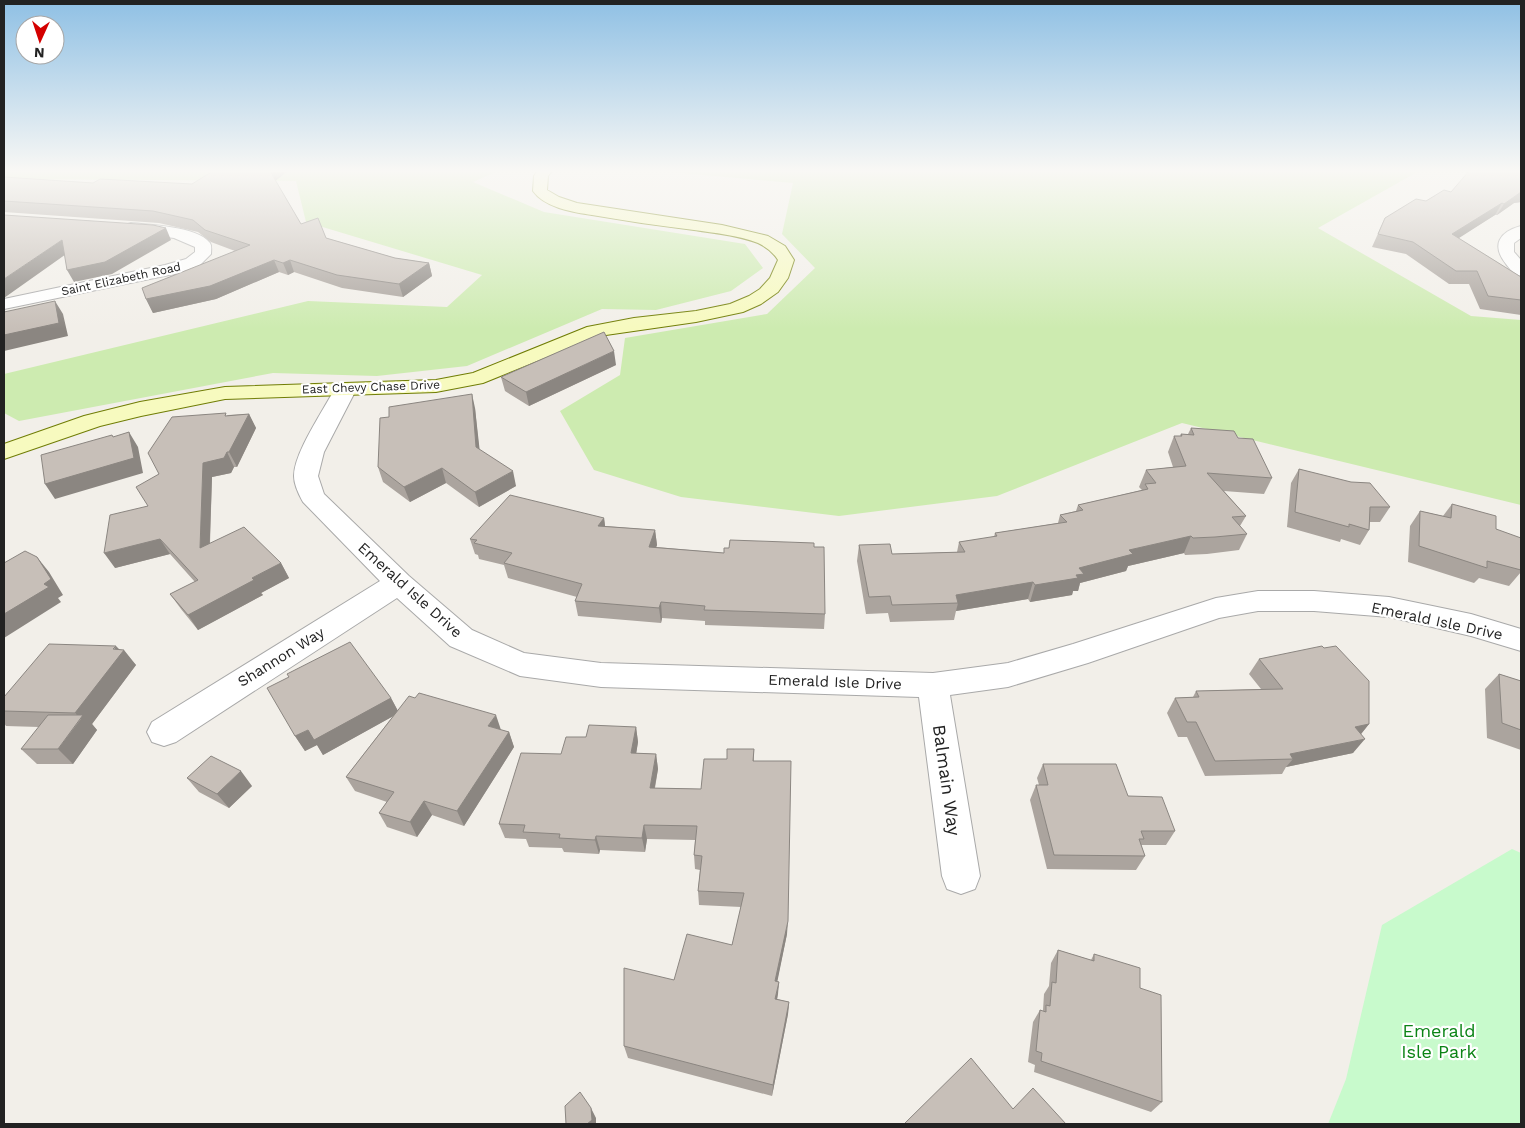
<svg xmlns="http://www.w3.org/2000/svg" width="1525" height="1128" viewBox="0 0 1525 1128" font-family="'Work Sans',sans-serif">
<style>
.grass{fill:#cdebb0}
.park{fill:#c8facc}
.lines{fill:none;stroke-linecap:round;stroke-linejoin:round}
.minor-casing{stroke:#a9a9a9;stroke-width:2}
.secondary-casing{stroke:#707d05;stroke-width:2}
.minor{fill:#fff;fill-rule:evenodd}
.secondary{fill:#f7fabf;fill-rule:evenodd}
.wall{fill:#aba49e}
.shaded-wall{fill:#8b8681}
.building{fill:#c7bfb8;stroke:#8b8681}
.labels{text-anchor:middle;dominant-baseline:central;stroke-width:4.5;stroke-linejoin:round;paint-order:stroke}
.far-street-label{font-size:12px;fill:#222;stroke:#fff}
.street-label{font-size:15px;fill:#222;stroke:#fff}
.near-street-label{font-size:18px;fill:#222;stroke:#fff}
.near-park-label{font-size:18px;fill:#0c8416;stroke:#fff}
</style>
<rect width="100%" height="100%" fill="#f2efe9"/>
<!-- grass -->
<path class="grass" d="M4,171H498L473,182L544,212L745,244L763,268L731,291L656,310L602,309L467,366L377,376L273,373L19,421L4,413V374L308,301L447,307L482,275L306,222L296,181L4,179Z
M659,171H1419L1318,228L1471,316L1521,320V505L1182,423L997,496L839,516L681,497L594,470L560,411L620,375L625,338L767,314L815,268L782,234L793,183Z"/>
<!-- park -->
<path class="park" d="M1512,849L1521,853V1124H1328L1346,1079L1382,925Z"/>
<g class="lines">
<defs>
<path id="minor" d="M131,223C150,225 197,226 210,243C212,246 211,250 211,254L198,267L174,274L4,309V299L165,265L186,259L195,252V247L174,238L125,231L123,228L125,225Z
M1521,226V238L1514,243V252L1521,260V276C1513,274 1511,270 1506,264C1491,245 1499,232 1521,226Z
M345,384L353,385L356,390L324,452L318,476L324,494L409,576L472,630L524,653L601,663L933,673L1008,663L1073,644L1216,598L1258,591H1314L1389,597L1471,614L1521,629V651L1471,636L1389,617L1314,611H1258L1219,618L1088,663L1008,687L950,695L980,876L975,889L961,894L947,889L942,876L919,697L601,687L520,676L450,646L397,598L176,742L164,746L152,742L147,732L152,722L380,581L303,502C299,495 294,484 294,476C294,453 323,411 334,390L337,385Z"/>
<path id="secondary" d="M537,171H552L548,176L547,190L559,197L577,203L722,225L768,236L785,246L794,260L788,278L778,292L761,304L743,312L696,322L599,336L483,383L436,392L225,399L141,416L100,426L4,459V444L84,416L140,402L225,387L436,380L473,373L587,327L634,318L696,311L730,304L749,296L760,289L770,278L778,260C773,252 766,247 758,243C738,235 714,233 694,230C660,226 626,221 592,215C573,212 545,208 533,191L534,176Z"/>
</defs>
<!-- minor casing -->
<use href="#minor" class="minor-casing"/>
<!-- secondary casing -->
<use href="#secondary" class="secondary-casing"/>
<!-- minor -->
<use href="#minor" class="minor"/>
<!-- secondary -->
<use href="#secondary" class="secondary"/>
</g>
<!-- wall -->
<path class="wall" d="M288,171L275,180L301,224L326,238L395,258L429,263L432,276L403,297L342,288L294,272L288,275L279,272L216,299L153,313L146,299L235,251L211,242L198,232L159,223L4,212V177L93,183L192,184Z
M1521,171V202L1514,203L1497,215H1495L1458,238L1521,277V315L1480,309L1469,284H1449L1406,254L1372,247L1385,218L1426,201L1451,192Z
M616,365L529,406L505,391L501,377Z
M475,408L479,449L516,486L479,507L446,483L410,502L383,482L378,467Z
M249,414L256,428L237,467H234L231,473L212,477L210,544L281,563L289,578L261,593L263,595L198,630L181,609L170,594L195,582L170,554L115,568L148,506L159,474L228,415Z
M1191,428L1238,438L1272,478L1264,494L1224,491L1246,516L1240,526L1247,534L1239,550L1207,554L1185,555L1184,553L1128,566L1126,571L1080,583L1078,591H1073L1072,595L1030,602L1028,599L956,611L954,620L890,622L888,613L866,614L857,561L859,545L892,554L957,552L959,542L994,537L995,533L1058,523L1060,515L1076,511L1078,505L1142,490L1139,487L1146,470L1173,467L1168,452L1174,436H1180L1181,434H1188Z
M1299,469L1390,507L1380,522H1370L1369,530L1360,545L1341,539L1340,542L1287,527L1291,483Z
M1452,504L1496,529L1521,549V572L1509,586L1479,578L1474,583L1408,562L1410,526L1420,511L1443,516Z
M604,518L605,526L655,530L657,545L656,547L724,553L814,547L825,614L824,629L705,625V621L662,618L661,623L578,616L575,601L577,597L508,578L504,565L479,559L478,555L475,554L470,539Z
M119,649L136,665L92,724L97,730L73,764H37L21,749L39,727L6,726L4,723V711Z
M1259,659L1369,724L1361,734L1353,753L1286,767L1282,774L1205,776L1187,737H1178L1167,713L1175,698L1193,697L1196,691L1261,689L1249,674Z
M1499,674L1521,681V750L1487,738L1485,689Z
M391,698L398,711L501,730L509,732L514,747L464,826L432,815L417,837L387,827L379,813L387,802L355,791L346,777L393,716L323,755L317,745L305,751L295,736Z
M636,727L638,742L636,753L656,754L658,769L655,788L701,789L727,759L754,749V761L787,934L777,981L779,982L777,999L789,1002L788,1014L772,1096L628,1058L624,1046L674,980L732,945L741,907L699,905L698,891L700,870L695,869L694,855L695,840L647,839L645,852L600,850L599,854L564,852L562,848L529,847L526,839L505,838L499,824L561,754L586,737Z
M1043,764L1128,796L1175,831L1166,845H1141L1145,856L1136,870L1047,869L1030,800L1036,785H1039L1037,778Z
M187,778L252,786L229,808L199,792Z
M1058,950L1091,960L1094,954L1140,988L1162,1102L1151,1112L1034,1072L1035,1065L1028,1062L1033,1022L1040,1010L1043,1011V1010L1044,994L1049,986L1051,963Z"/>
<!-- shaded-wall -->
<path class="shaded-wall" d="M270,171H288L274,182Z
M1521,192V202L1514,203L1497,215L1504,204Z
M1502,203L1495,215L1445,247L1452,234Z
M166,228L171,240L112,274L74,282L67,270Z
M62,240L69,252L4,298V279Z
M274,260L279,272L216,299L153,313L146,299Z
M290,260L294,272L288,275L283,263Z
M429,263L432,276L403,297L399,284Z
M55,301L63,314L68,336L4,351V335Z
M614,351L616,365L529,406L526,392Z
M472,394L475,408L481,462L476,447Z
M249,414L256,428L237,467L229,452Z
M129,432L138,447L143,473L55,499L45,484Z
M227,452L234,467L231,473L212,477L209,563L200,548L203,463Z
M442,468L446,483L410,502L404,487Z
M513,471L516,486L479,507L475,492Z
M604,518L606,533L598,526Z
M655,530L657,545L651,562L649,547Z
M1191,536L1184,553L1128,566L1126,571L1080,583L1078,591H1073L1072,595L1030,602L1035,585L1079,568L1129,550Z
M160,539L170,554L115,568L104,553Z
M37,557L49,572L63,595L58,598L61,602L4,638V614L44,584Z
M281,563L289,578L261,593L263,595L198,630L188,615L252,578Z
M1033,582L1028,599L956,611L958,603L956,595Z
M661,602L662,618L661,623L659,608Z
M116,646L122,652L124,650L136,665L92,724L97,730L73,764L58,749L81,719L75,713Z
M391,698L399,713L323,755L317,745L305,751L295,736L308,730Z
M496,715L501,730L488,726Z
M1369,724L1357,739L1355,727Z
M636,727L638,742L634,768L631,753Z
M509,732L514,747L464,826L457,811Z
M1365,739L1353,753L1286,767L1293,759L1290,754Z
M656,754L658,769L652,802L650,788Z
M241,771L252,786L229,808L217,794Z
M424,801L432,815L417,837L410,822Z
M644,825L647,839L645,852L642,838Z
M596,836L600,850L599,854L595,840Z
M788,921L787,934L775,993V981Z
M779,982L778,994L775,1011V999Z
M789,1002L788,1014L772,1096L773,1085Z
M591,1108L596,1118V1124H587Z"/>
<!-- building -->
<path class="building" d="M213,171H270L301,224L318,218L326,238L395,258L429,263L399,284L337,275L290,260L283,263L274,260L210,286L146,299L142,288L250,245L205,230L193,220L153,211L4,201V177L93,183L100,179L192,184Z
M1469,171H1521V192L1504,204L1502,203L1452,234L1521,277V300L1488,296L1477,271H1456L1413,242L1378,234L1385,218L1416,199L1426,201L1444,190L1451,192Z
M4,215L153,225L166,228L105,262L67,270L62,240L4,279Z
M55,301L59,323L4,335V312Z
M604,332L614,351L526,392L501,377Z
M472,394L476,447L513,471L475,492L442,468L404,487L378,467L380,418L389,417V407Z
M226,413L225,416L249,414L229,452H227L224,458L203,463L200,548L244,527L281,563L252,578L254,580L188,615L170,594L198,580L160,539L104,553L110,515L148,506L136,487L159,474L148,453L172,417Z
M1191,428L1234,431L1238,438L1253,439L1272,478L1207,473L1246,516L1232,517L1247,534L1215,537L1193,538L1191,536L1129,550L1133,554L1079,568L1084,574L1076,575L1078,578L1035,585L1033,582L956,595L958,603L892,605L890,596L869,597L859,545L890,544L892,554L965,552L959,542L997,536L995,533L1067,522L1060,515L1083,510L1078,505L1148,489L1145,484L1156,483L1146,470L1186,466L1174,436H1182L1181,434L1194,435Z
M129,432L134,458L45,484L41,455L112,435L113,437Z
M1299,469L1351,482L1370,483L1390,507H1370L1369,530L1349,524V527L1295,512Z
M510,495L604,518L598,526L655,530L649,547L724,553V548H729L730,540L814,543V547H824L825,614L704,610L705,606L661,602L659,608L575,601L582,584L504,563L512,553L474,543L477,540L470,539Z
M1452,504L1496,516V529L1521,538V570L1487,561V568L1419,546L1420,511L1451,518Z
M25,551L37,557L51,579L44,584L49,587L4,614V563Z
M350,642L391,698L314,740L308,730L295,736L267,688L289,677L287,674Z
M49,644L116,646L113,649L124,650L75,713L4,711V697Z
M1322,646L1324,648L1336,646L1369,681V724L1355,727L1365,739L1290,754L1293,759L1215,761L1196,722H1187L1175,698L1199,697L1196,691L1283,689L1259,659Z
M1499,674L1521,681V730L1502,723Z
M419,693L496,715L488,726L509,732L457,811L424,801L410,822L379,813L394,792L346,777L409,696L415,698Z
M48,715H83L58,749H21Z
M589,725L636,727L631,753L656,754L650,788L701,789L704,759H727V749H754L753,761H791L788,921L775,981L779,982L775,999L789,1002L773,1085L624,1046V968L674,980L687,934L732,945L744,893L698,891L702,856L694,855L697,826L644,825L642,838L596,836L595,840L559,838L560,834L523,832L525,825L499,824L521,753L561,754L566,737H586Z
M211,756L241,771L217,794L187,778Z
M1043,764H1116L1128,796L1162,797L1175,831H1141L1144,839H1139L1145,856L1054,855L1036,785H1048Z
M1058,950L1094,961V954L1140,968V988L1161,995L1162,1102L1041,1061L1042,1053L1036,1051L1040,1010L1046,1012V1005L1050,1006L1052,982L1056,983Z
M971,1058L1013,1109L1033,1088L1066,1124H904Z
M580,1092L591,1108L592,1120L587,1124H566L565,1106Z"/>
<!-- sky -->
<linearGradient id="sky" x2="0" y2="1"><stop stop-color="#8fc0e4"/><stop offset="0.52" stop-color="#f9f8f5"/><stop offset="1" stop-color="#f9f8f5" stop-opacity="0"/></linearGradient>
<rect width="1525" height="329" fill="url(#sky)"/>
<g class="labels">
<!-- far-street labels -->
<g class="far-street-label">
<text transform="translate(121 279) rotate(-12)">Saint Elizabeth Road</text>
<text transform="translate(371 387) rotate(-2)">East Chevy Chase Drive</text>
</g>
<!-- street labels -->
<g class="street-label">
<text transform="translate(410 590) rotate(42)">Emerald Isle Drive</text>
<text transform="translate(1437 621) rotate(12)">Emerald Isle Drive</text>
<text transform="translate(281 657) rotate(-32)">Shannon Way</text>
<text transform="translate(835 682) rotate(2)">Emerald Isle Drive</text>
</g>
<!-- near-street labels -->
<g class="near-street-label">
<text transform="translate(947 780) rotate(82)">Balmain Way</text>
</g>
<!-- near-park labels -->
<g class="near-park-label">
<text x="1439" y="1030">Emerald<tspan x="1439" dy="21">Isle Park</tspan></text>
</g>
</g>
<!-- border -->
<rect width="1525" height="1128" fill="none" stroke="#222222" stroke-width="10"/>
<!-- north arrow -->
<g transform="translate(40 40) rotate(183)"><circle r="24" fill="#ffffff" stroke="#a7a7a7"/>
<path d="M0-4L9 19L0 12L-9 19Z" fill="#d40000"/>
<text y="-8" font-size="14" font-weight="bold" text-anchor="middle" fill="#222222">N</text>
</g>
</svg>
